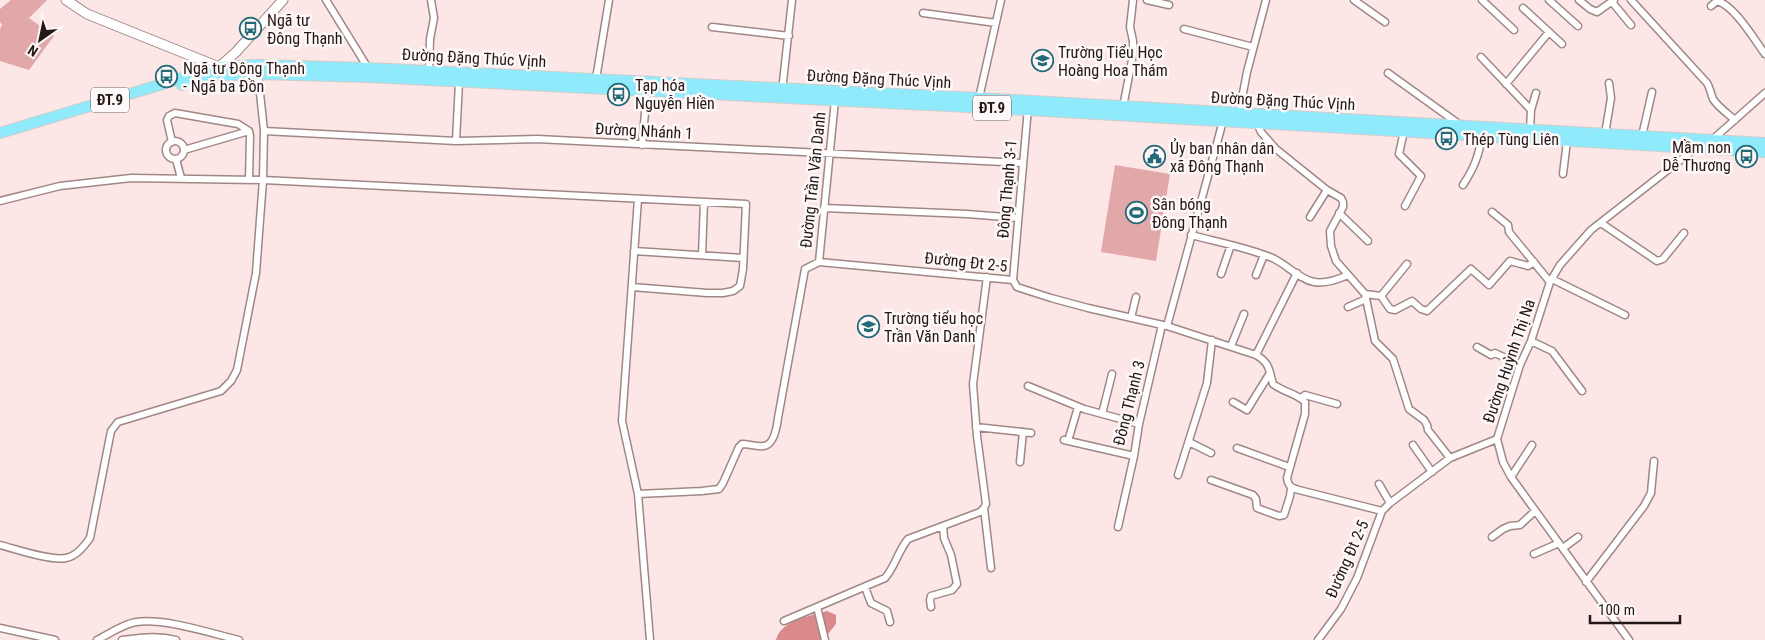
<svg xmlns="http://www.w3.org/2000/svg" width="1765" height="640" viewBox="0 0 1765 640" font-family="'Roboto Condensed',sans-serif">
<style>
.green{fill:#e2a7a8}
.water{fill:#db8a8c}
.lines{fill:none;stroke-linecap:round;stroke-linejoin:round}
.street-casing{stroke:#9f8786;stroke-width:9}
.secondary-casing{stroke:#9f8786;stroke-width:11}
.primary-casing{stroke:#cecccc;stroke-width:12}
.street{stroke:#fff;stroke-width:6}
.secondary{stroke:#fff;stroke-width:9}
.primary{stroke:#8febfb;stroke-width:10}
.labels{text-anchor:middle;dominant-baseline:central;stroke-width:5;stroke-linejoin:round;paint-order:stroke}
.shield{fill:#fef8f8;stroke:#645b5b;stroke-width:1}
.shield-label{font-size:15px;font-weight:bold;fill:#221818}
.poi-label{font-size:16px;fill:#221818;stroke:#fef8f8;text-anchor:start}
.street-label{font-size:16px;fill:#221818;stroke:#fef8f8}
</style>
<rect width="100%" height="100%" fill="#fde6e6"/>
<!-- green -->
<path class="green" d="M11,0H47L29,18L54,36L29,70L0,61V29L2,25L0,22V9Z
M1115,165L1170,174L1156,261L1101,252Z"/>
<!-- water -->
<path class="water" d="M827,611L836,615V624L828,634L821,640H776C781,620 810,616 827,611Z"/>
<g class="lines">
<defs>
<path id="street" d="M326,0L368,68
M1147,0L1169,5
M1354,0L1385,22
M1482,0L1514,30
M1549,0L1578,26
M1579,0L1590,9L1597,12L1614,0
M1631,0L1707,83C1710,88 1711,94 1713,99C1718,107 1728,114 1735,120
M1612,2L1631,25
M1711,6L1717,1C1734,5 1754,39 1765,54
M1523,8L1562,44
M923,13L996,23
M712,27L789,36
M1184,29L1253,47
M1481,57L1531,110L1530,130
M429,71L430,39L434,18L431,0
M1388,73L1456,122V125
M596,79L609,0
M1506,84L1549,32
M782,91L792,0
M979,98L1001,0
M1123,107L1133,55V41L1130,27L1133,0
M1531,110L1536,93
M1239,114L1247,72L1266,0
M1257,123L1261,132L1276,149L1327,190L1341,198L1343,202V207L1330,231L1331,246L1336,261L1365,294L1375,341L1393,359L1409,409L1424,420L1427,425L1428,430L1450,458
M264,131L456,141L537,139L1023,163
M1404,131L1399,154L1421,176L1405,206
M1605,134L1611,98L1609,83
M1642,136L1652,92
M1712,140L1765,93
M456,141L459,82
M166 150a9 9 0 1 1 18 0a9 9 0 1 1-18 0Z
M172,142L167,120L169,116L175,113L238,124L249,131L250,136L249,180
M642,145L647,91
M184,150L249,131
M176,159L181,178
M1563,174L1567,141
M1463,185C1474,168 1479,156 1482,135
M638,199L622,421L638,494L650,640
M0,201L60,186L131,178L263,180L746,204L743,269L740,286L733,291L723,293H707L632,287
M824,208L967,214L1018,218
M1492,212L1508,225L1509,232L1550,282
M1339,213L1368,241
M1310,217L1327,190
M1601,223L1657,261L1663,259L1684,233
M1191,235C1218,242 1245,247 1270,257C1286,263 1298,279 1314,282C1326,284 1337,280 1348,275
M634,251L743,258
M702,255L704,202
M819,262L835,100
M1221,274L1231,245
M1256,275L1264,255
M1552,279L1625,315
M1013,280L1028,108
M1365,294L1381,296L1390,309L1395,310L1412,301L1421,309L1427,311L1471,269L1489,285L1510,261L1528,266L1534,262
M1381,296L1407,264
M1348,307L1366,299
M1131,318L1136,297
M1167,326L1223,121
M1531,341L1552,351L1582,391
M1231,346L1244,314
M1477,347L1491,355L1495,353L1520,365
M1256,355L1297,273
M1028,386L1084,409L1139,424
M1301,398L1305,395L1337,404
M1233,402L1247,410L1270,373
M1102,414L1112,374
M976,427L1031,433
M1064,440L1134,456L1139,424L1162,325
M1068,441L1078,407
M1189,442L1211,453
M1413,445L1432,472
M1237,448L1289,467
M1020,462L1023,432
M1178,475L1207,383L1212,340
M1511,477L1532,445
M1211,480L1253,495L1256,499L1257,508L1279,516L1284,515L1290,496L1291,488
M1379,484L1390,503
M638,494L702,491L719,489L723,483L739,447L742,444C749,444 757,447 763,446C774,446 777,426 778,418L805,269L819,262L1013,280L1017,287L1051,298L1088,308L1167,326L1256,355C1270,363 1269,370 1273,384C1283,392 1296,393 1305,402V414L1287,478C1288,486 1291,488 1299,490L1382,511L1390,503L1450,458L1497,439
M984,508L991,568
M1118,527L1134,456
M1492,537L1503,529L1510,526L1520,525L1535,511
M0,545C16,549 50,561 66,558C77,556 84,546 90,538L111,431L118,422L221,391L231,381L237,370L256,273L263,180L264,131L258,74
M1563,548L1578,537
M1534,554L1559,543
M1586,582L1644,506L1651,493L1654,461
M865,587L871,603L887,611L890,622
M817,607L825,640
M931,607L930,600L931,596L952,590L957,584L951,555L944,538L943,526
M784,621L885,578C895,567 898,551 908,539L980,512L984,508L986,504L977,436L973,384L987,277
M0,628L55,640
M97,640C109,634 123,624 136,622C165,618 210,633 239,640
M122,640C140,638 157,635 176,640
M1318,640L1341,609L1357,578L1382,511
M1629,640L1511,477L1503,462L1497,439L1520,365L1531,341L1550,282L1560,265L1591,230L1696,148"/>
<path id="secondary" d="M66,0L87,14L219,67
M219,67L236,52L283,0"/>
<path id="primary" d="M182,85L212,76L258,74L369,77L1028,110L1765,152
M0,133L219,67L258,65L368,68L979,98L1765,143"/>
</defs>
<!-- street casing -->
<use href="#street" class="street-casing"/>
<!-- secondary casing -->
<use href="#secondary" class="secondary-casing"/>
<!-- primary casing -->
<use href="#primary" class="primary-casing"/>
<!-- street -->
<use href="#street" class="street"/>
<!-- secondary -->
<use href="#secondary" class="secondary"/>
<!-- primary -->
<use href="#primary" class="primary"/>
</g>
<!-- icons -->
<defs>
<symbol id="bus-ring" viewBox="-11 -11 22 22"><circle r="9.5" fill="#fef8f8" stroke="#226a77" stroke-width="1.5"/><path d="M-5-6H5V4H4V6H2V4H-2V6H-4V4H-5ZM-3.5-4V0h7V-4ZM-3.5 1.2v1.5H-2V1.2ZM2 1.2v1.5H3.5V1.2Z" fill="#226a77"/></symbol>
<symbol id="school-ring" viewBox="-11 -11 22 22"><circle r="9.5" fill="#fef8f8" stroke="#226a77" stroke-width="1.5"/><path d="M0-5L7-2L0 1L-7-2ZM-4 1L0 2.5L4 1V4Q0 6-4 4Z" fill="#226a77"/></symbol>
<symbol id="civic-ring" viewBox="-11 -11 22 22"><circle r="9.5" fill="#fef8f8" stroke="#226a77" stroke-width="1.5"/><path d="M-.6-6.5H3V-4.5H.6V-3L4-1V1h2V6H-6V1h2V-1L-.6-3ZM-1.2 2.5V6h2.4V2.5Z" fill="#226a77"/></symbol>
<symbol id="stadium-ring" viewBox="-11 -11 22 22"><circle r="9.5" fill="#fef8f8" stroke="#226a77" stroke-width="1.5"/><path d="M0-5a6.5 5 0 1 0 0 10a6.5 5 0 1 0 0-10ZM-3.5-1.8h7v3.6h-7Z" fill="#226a77"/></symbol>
</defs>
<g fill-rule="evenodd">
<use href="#bus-ring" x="238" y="16" width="25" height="25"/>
<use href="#school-ring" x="1030" y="48" width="25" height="25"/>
<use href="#bus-ring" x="154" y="64" width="25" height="25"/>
<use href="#bus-ring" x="606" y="82" width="25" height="25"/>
<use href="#bus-ring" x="1434" y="126" width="25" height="25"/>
<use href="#bus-ring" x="1734" y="144" width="25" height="25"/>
<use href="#civic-ring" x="1142" y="144" width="25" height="25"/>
<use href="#stadium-ring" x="1124" y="200" width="25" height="25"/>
<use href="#school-ring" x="856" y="314" width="25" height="25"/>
</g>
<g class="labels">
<!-- shield labels -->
<g class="shield">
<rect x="91" y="87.5" width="38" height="25" rx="4"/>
<rect x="973" y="95.5" width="38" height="25" rx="4"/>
</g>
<g class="shield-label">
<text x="110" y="100">ĐT.9</text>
<text x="992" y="108">ĐT.9</text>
</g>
<!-- poi labels -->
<g class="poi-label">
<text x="267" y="20">Ngã tư<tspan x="267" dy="18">Đông Thạnh</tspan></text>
<text x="1058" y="52">Trường Tiểu Học<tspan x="1058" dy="18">Hoàng Hoa Thám</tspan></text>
<text x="183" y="68">Ngã tư Đông Thạnh<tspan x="183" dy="18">- Ngã ba Đồn</tspan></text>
<text x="635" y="85">Tạp hóa<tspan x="635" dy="18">Nguyễn Hiền</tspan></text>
<text x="1463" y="139">Thép Tùng Liên</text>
<text x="1731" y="147" text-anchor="end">Mầm non<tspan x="1731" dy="18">Dễ Thương</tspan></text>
<text x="1170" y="148">Ủy ban nhân dân<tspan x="1170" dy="18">xã Đông Thạnh</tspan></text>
<text x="1152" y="204">Sân bóng<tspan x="1152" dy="18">Đông Thạnh</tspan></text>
<text x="884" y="318">Trường tiểu học<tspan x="884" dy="18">Trần Văn Danh</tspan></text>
</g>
<!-- street labels -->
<g class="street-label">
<text transform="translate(474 58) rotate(3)">Đường Đặng Thúc Vịnh</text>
<text transform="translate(879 79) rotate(3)">Đường Đặng Thúc Vịnh</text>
<text transform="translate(1283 101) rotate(3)">Đường Đặng Thúc Vịnh</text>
<text transform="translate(644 131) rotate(3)">Đường Nhánh 1</text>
<text transform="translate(813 180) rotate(-84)">Đường Trần Văn Danh</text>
<text transform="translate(1007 189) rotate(-85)">Đông Thạnh 3-1</text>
<text transform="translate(966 262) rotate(6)">Đường Đt 2-5</text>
<text transform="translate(1509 361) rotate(-71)">Đường Huỳnh Thị Na</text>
<text transform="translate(1129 403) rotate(-76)">Đông Thạnh 3</text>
<text transform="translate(1347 559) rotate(-66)">Đường Đt 2-5</text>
</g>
</g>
<!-- north arrow -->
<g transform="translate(40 40) rotate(213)" stroke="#fef8f8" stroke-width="4" paint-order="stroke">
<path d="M0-4L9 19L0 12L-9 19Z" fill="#221818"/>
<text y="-8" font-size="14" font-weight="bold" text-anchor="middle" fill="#221818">N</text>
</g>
<!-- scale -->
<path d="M1590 615v8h90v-8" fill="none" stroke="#221818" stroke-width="2.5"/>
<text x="1598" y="615" font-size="15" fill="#221818" stroke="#fef8f8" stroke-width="4" paint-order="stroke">100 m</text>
</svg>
